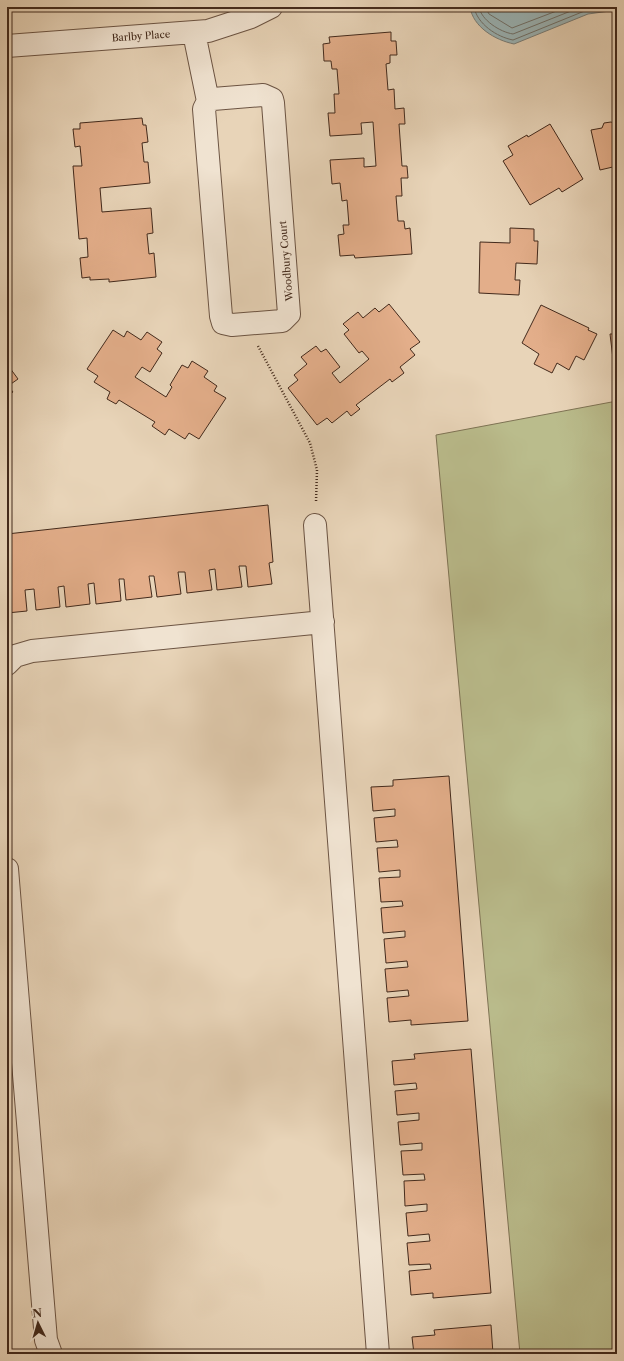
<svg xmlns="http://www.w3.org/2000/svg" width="624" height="1361" viewBox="0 0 624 1361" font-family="'Libre Caslon Text',serif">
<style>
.green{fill:#babc8c;stroke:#7e7354}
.water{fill:#9bb6b9;stroke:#787e7a}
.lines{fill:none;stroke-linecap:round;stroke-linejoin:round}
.shore{stroke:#6f706a;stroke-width:1}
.building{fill:#e3ae8a;stroke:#432a1c}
.minor-casing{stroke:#6c5443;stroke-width:24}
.path{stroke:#432a1c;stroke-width:2.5;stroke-dasharray:1 2;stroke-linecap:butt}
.minor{stroke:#f0e3d1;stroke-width:22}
.labels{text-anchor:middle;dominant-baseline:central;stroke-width:3.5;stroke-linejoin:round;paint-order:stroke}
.street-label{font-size:10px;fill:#432a1c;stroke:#f0e3d1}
</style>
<rect width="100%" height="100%" fill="#e8d4b8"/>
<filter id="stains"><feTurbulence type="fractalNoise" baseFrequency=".005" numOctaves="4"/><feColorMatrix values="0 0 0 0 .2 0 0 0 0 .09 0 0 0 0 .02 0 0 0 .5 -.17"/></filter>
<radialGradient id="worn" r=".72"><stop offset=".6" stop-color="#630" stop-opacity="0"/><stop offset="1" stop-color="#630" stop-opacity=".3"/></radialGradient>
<!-- green -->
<path class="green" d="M617,401V1354H520L436,435Z"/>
<!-- water -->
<path class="water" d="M470,7H617V10L588,14L514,44C495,40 473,27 470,7Z"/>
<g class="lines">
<!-- shore -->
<path class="shore" d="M474,7C477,24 497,37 513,40L587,10L606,7
M479,7C481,20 500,32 513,34L581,7
M485,7L489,14L512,28L567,7"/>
</g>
<!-- building -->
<path class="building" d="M391,32V41H396L397,55H390V63L386,64L388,90L394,89L395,109L404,108L405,124H399L402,166H407L408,178H401L402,196H396L398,221H404L405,229L410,228L412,254L355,258L354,255L340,256L338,235L344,234L343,225H349L347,200L342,201L340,183L332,184L330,160L364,158V167L376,166L373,122L361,123L362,134L330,136L328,113H335L334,94H339L337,69H332L331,61H324L323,44L330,43L329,37Z
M142,118L143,125H146L148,142L142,143L144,162H148L150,183L100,188L102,212L151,208L153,233L147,234L149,254L154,253L156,277L109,282V279L90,280V277L82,278L80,258L88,257L87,238L79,239L73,166H82L80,146L75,147L73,129H80V123Z
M611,122L617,124V166L600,170L591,130L602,128L604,123Z
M550,124L583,179L562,192L559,188L530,205L503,161L513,155L508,146L527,135L528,137Z
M510,228L534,229V241H538L537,264L516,263L515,280H520L519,295L479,293L480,242L510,243Z
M389,304L420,342L410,349L415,355L400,367L404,373L392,382L390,379L356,405L360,409L351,416L347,411L332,423L327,418L317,425L288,388L298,380L294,375L307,364L301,357L316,346L321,352L326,349L340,367L332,373L340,383L369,359L362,351L359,353L344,334L349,330L343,324L358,312L363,318L375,308L379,312Z
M541,305L589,328L588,330L597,334L584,360L576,356L569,370L557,363L552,373L534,364L539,354L522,343Z
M113,330L124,337L127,331L141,340L147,332L162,342L157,349L162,353L150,372L142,367L135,377L166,397L172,387L170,385L182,365L188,368L192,361L208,371L204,377L217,386L214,391L226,398L199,439L189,433L185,439L169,429L165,435L152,426L155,422L119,400L116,404L107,399L110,392L94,382L98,376L87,369Z
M610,334H617V367H614Z
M7,364L18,379L8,386L13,392L7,396Z
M268,505L273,562L269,563L272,584L248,587L246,566H239L242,587L217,590L215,569L209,570L212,590L187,593L185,572H178L181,594L157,597L154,576H149L152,597L126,600L124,579H119L121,601L96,604L94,583L88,584L90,604L66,607L64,586L58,587L60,607L36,610L34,589L25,590L27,611L7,613V534Z
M449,776L468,1021L411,1025V1020L389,1022L387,998L409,996L408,990L387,992L385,969L408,967L407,961L386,963L384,939L405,937V931L383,933L381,908L403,906L402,901L381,902L379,878L400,877V870L379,872L377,848L398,847L397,840L376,842L374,818L395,816V809L373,811L371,787L393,786V780Z
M471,1049L491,1293L433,1298V1293L411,1295L409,1271L431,1269L430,1264L409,1265L407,1243L430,1241L429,1234L408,1236L406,1213L427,1211V1204L405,1206L404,1181L425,1180L424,1174L403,1175L401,1151L422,1150V1143L400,1145L398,1122L419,1120V1113L397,1115L395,1091L417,1089L416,1083L394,1085L392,1061L415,1059L414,1054Z
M491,1325L493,1354H414L412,1337L435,1335L434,1330Z"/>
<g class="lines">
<defs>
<path id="minor" d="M194,33L208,101
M7,46L208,31L251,17L271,7
M263,95L272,99L273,103L289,314L282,321L232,325L223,323L221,316L204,109L208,101L213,99Z
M315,525L378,1354
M7,664L15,656L32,651L323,622
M7,869L46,1340L51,1354"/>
</defs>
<!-- minor casing -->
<use href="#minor" class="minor-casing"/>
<!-- path -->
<path class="path" d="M258,346L310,443L317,470L316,502"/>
<!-- minor -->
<use href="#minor" class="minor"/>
</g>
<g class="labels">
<!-- street labels -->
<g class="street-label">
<text transform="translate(141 36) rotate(-4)">Barlby Place</text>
<text transform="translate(286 261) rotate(-95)">Woodbury Court</text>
</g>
</g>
<!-- margin -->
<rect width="624" height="1361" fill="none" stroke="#e8d4b8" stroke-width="24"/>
<rect x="8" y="8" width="608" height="1345" fill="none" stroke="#432a1c" stroke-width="2"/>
<rect x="12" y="12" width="600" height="1337" fill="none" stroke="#432a1c"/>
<!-- north arrow -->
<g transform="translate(38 1323) rotate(355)" stroke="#f0e3d1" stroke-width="3" paint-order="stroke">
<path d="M0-3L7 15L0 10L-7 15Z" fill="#432a1c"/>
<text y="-6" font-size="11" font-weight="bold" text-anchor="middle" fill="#432a1c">N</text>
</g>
<rect width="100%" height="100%" filter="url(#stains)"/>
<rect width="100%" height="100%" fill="url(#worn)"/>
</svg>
